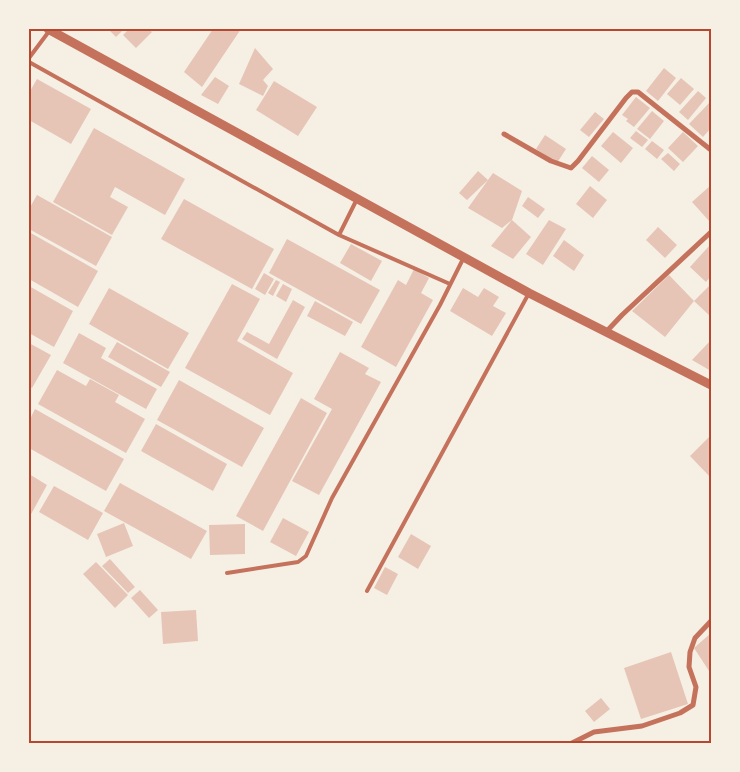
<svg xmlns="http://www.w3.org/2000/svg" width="740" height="772" viewBox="0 0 740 772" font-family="'Varela Round',sans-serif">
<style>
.building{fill:#e6c5b7}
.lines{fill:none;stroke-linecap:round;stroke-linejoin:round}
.service{stroke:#c5725c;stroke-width:4}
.minor{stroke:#c5725c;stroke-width:5}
.tertiary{stroke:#c5725c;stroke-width:9}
.neatline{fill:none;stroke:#b5482f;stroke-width:2}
</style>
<rect width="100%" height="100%" fill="#f6efe4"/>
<!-- building -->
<path class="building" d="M108,29H124L116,37Z
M129,29H148L152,32L136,48L123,35Z
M213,29H241L202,87L184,72Z
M255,48L273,69L263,80L268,86L263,96L239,84Z
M664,68L676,78L658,101L646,91Z
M215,77L229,86L218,104L201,95Z
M681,78L694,89L680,105L667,94Z
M37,79L91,109L71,144L29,120V93Z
M274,81L317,107L298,136L256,110Z
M698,91L706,98L688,120L679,112Z
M636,97L650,108L634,127L626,121L628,119L622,115Z
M711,101V128L703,137L689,124Z
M652,111L664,121L650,139L637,129Z
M595,112L604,119L589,137L580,130Z
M94,128L185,179L165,215L115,187L110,197L128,207L112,235L53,202Z
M636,131L648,140L642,147L630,138Z
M613,132L633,148L621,163L601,146Z
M683,132L698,146L683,162L668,148Z
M545,135L566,149L557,163L536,149Z
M652,141L664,150L657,159L645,149Z
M668,153L680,164L674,171L661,159Z
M592,156L609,170L599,182L582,168Z
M478,171L488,180L467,200L459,193Z
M493,173L522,191L512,220L502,228L468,208Z
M711,185V221L710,222L692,202Z
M590,186L607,200L593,218L576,204Z
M37,195L112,237L96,266L29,229V209Z
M528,197L545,209L538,218L522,206Z
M184,199L274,249L252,289L161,239Z
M512,220L531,237L513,259L491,246Z
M549,220L566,229L543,265L526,254Z
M658,227L677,245L665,258L646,240Z
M29,232L98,271L78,307L29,279Z
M287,239L380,290L361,324L269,273Z
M564,240L584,255L574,271L553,256Z
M351,244L382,261L371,281L340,263Z
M709,246L711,248V276L706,282L690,267Z
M414,269L429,278L421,293L433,300L396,367L361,347L398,280L406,285Z
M264,273L274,279L265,295L255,289Z
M669,275L694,301L665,337L632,311Z
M276,280L280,282L273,296L268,293Z
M232,284L260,299L237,341L293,373L270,415L185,368Z
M283,284L292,289L286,302L276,296Z
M711,284V317L694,301Z
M29,286L73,311L54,347L29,333Z
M109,288L189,333L168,369L89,324Z
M463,288L478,297L484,288L499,297L493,306L506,313L492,336L450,311Z
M293,300L305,307L277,359L242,339L247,332L269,344Z
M315,301L353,322L345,336L307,316Z
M79,333L106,348L101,358L157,389L146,409L63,363Z
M711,340V371L692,360Z
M117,342L170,372L161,387L108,357Z
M29,343L51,355L32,388L29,386Z
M340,352L369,368L365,374L381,382L319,495L292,481L332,409L314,399Z
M57,370L86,386L90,379L119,395L115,402L145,419L126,453L38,404Z
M179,380L264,428L242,467L157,420Z
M301,398L327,413L263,531L236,516Z
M35,409L124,459L106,491L29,448V421Z
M156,424L227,464L213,491L141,451Z
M711,435V478L690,456Z
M29,474L47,485L29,518Z
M120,483L207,531L191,559L104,511Z
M54,486L103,513L88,540L39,512Z
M283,518L309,532L296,556L270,542Z
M124,523L133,546L106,557L97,534Z
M245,524V554L210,555L209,525Z
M411,534L431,546L418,569L398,557Z
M110,559L135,587L128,593L102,566Z
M96,562L128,595L115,608L83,574Z
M385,567L398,574L387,595L374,588Z
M140,590L158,610L149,618L131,598Z
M196,610L198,641L163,644L161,612Z
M711,633V674L694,648Z
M671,652L688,704L641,719L624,668Z
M601,698L610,709L594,722L585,711Z"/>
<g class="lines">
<!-- service -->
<path class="service" d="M29,58L50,30
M29,62L339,235L450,284
M339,235L357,199
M227,573L298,562L306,556L332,498L440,305L464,257
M367,591L529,293"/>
<!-- minor -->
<path class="minor" d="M504,134L551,161L571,168L578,161L626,98L632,92H638L711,150
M606,332L622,315L711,232
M572,743L594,732L642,726L680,713L693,705L696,687L689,667L690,652L695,638L711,621"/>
<!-- tertiary -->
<path class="tertiary" d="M48,29L529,293L711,385"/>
</g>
<!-- border -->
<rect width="740" height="772" fill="none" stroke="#f6efe4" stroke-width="60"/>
<rect x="30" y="30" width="680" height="712" class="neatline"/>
</svg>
